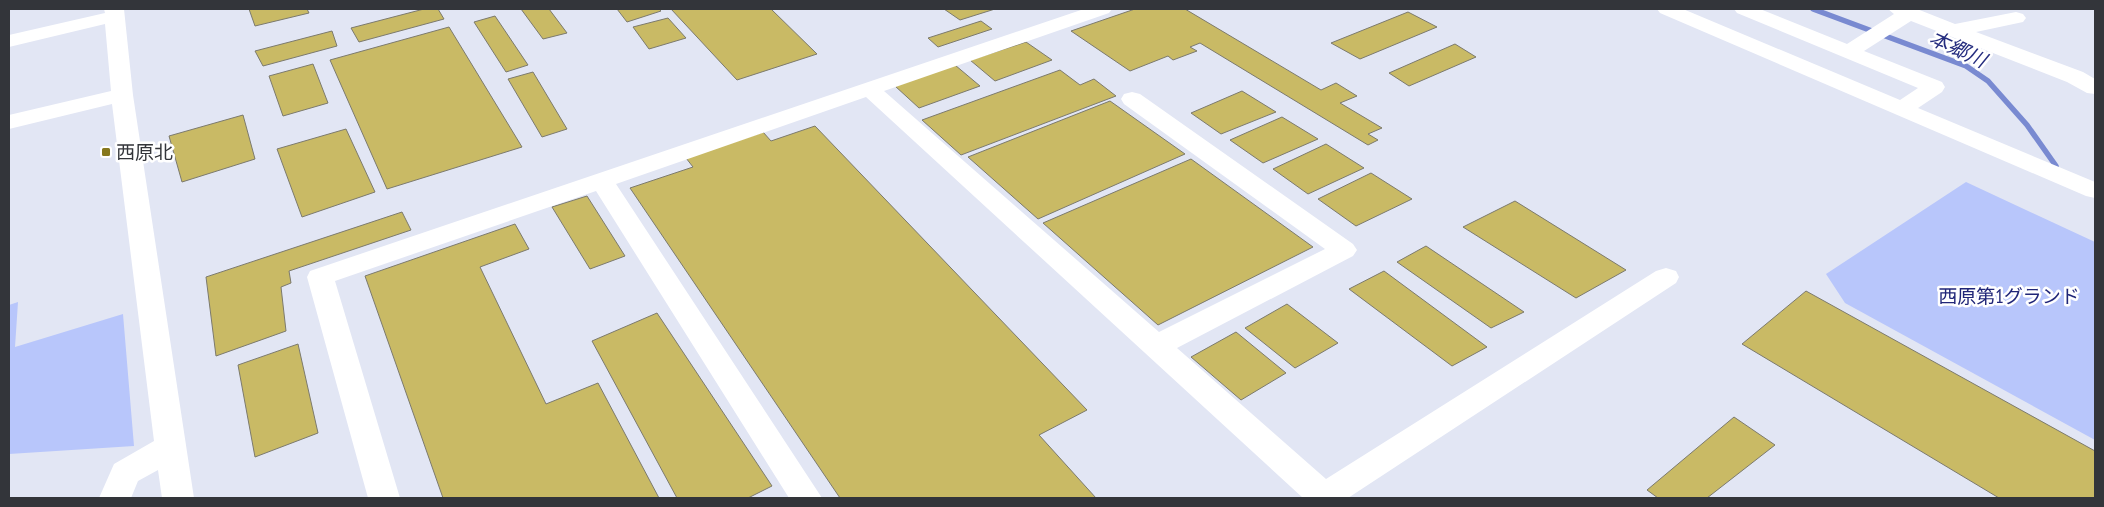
<svg xmlns="http://www.w3.org/2000/svg" width="2104" height="507" viewBox="0 0 2104 507" font-family="'PT Sans Narrow','Noto Sans JP',sans-serif">
<style>
.green{fill:#b8c6fb}
.lines{fill:none;stroke-linecap:round;stroke-linejoin:round}
.stream{stroke:#798ad1;stroke-width:5.5}
.building{fill:#c9ba65;stroke:#7c7a6d}
.minor{fill:#fff;fill-rule:evenodd}
.poi-dot{fill:#87781d;stroke:#fff;stroke-width:2}
.labels{text-anchor:middle;dominant-baseline:central;stroke-width:5;stroke-linejoin:round;paint-order:stroke}
.poi-label{font-size:19px;fill:#33353a;stroke:#fff;text-anchor:start}
.park-label{font-size:19px;fill:#202678;stroke:#fff}
.water-label{font-size:20px;font-style:italic;fill:#252d7f;stroke:#fff}
</style>
<rect width="100%" height="100%" fill="#e2e6f4"/>
<!-- green -->
<path class="green" d="M1966,182L2095,242V440L1845,303L1826,274Z
M18,302L15,347L123,314L134,446L9,454V305Z"/>
<g class="lines">
<!-- stream -->
<path class="stream" d="M1813,9L1966,66L1988,81L2027,125L2056,166"/>
</g>
<!-- building -->
<path class="building" d="M249,9H307L309,13L255,26Z
M424,9H438L444,19L359,42L351,28Z
M521,9H549L567,33L543,39Z
M617,9H659L661,11L627,22Z
M671,9H771L817,54L737,80Z
M944,9H995L960,20Z
M1135,9H1185L1321,90L1336,83L1357,96L1340,103L1382,128L1368,134L1378,140L1368,145L1200,43L1190,47L1197,51L1173,60L1168,56L1130,71L1071,31Z
M1408,12L1437,27L1360,59L1331,43Z
M495,16L528,65L506,72L474,22Z
M668,18L686,38L649,49L633,27Z
M981,21L992,29L938,47L928,38Z
M449,27L522,147L387,189L330,60Z
M332,31L337,46L263,66L255,51Z
M1026,42L1052,60L995,81L970,60Z
M1455,44L1476,57L1409,86L1389,73Z
M313,64L328,103L283,116L269,76Z
M955,65L980,86L919,108L895,86Z
M1060,70L1080,85L1094,79L1116,96L961,155L922,120Z
M533,72L567,129L542,137L508,79Z
M1242,91L1276,112L1221,134L1191,113Z
M1110,101L1185,154L1038,219L968,157Z
M243,115L255,159L182,182L169,136Z
M1282,117L1318,139L1263,163L1230,140Z
M815,126L1087,410L1039,435L1096,498H840L630,188L693,167L686,158L763,132L771,141Z
M346,129L375,192L302,217L277,149Z
M1326,144L1364,168L1308,194L1273,169Z
M1191,159L1313,247L1158,325L1043,223Z
M1371,173L1412,199L1356,226L1318,199Z
M587,196L625,256L590,269L552,207Z
M1515,201L1626,270L1576,298L1463,227Z
M402,212L411,230L289,271L291,283L281,287L286,331L216,356L206,277Z
M515,224L529,249L480,267L546,404L598,383L659,498H443L365,276Z
M1426,246L1524,312L1491,328L1397,262Z
M1384,271L1487,347L1452,366L1349,289Z
M1806,291L2095,451V498H1999L1742,344Z
M1287,304L1338,343L1295,368L1245,328Z
M657,313L772,486L748,498H677L592,341Z
M1236,332L1286,373L1241,400L1191,357Z
M298,344L318,433L255,457L238,365Z
M1734,417L1775,445L1707,498H1658L1647,490Z"/>
<g class="lines">
<!-- minor -->
<path class="minor" d="M104,9H124L133,95L194,498H162L158,470L138,481L131,498H99L114,464L154,441L112,104L9,129V115L111,91L105,24L9,47V35L105,13Z
M1084,9H1112L1109,13L884,91L1159,332L1325,249L1124,104L1121,99L1124,94L1132,92L1140,94L1353,244L1357,250L1353,256L1177,348L1326,479L1656,271L1666,268L1676,271L1679,277L1676,283L1348,498H1303L866,97L616,184L822,498H789L596,191L335,281L400,498H368L307,277L310,271Z
M1657,9H1683L1900,100L1918,88L1737,13L1734,9H1760L1847,44L1894,14L1888,9H1917L1955,24L2016,12L2023,14L2026,18L2023,22L1976,32L2083,72L2095,79V94L2087,93L2067,82L1911,21L1864,51L1942,82L1945,87L1942,92L1918,108L2095,182V198L2086,196L1660,13Z"/>
</g>
<!-- markers -->
<rect class="poi-dot" x="101" y="147" width="10" height="10" rx="2.5"/>
<g class="labels">
<!-- poi labels -->
<g class="poi-label">
<text x="116" y="152">西原北</text>
</g>
<!-- park labels -->
<g class="park-label">
<text x="2009" y="296">西原第1グランド</text>
</g>
<!-- water labels -->
<g class="water-label">
<text transform="translate(1958 49) rotate(25)">本郷川</text>
</g>
</g>
<!-- border -->
<rect width="2104" height="507" fill="none" stroke="#33353a" stroke-width="20"/>
</svg>
